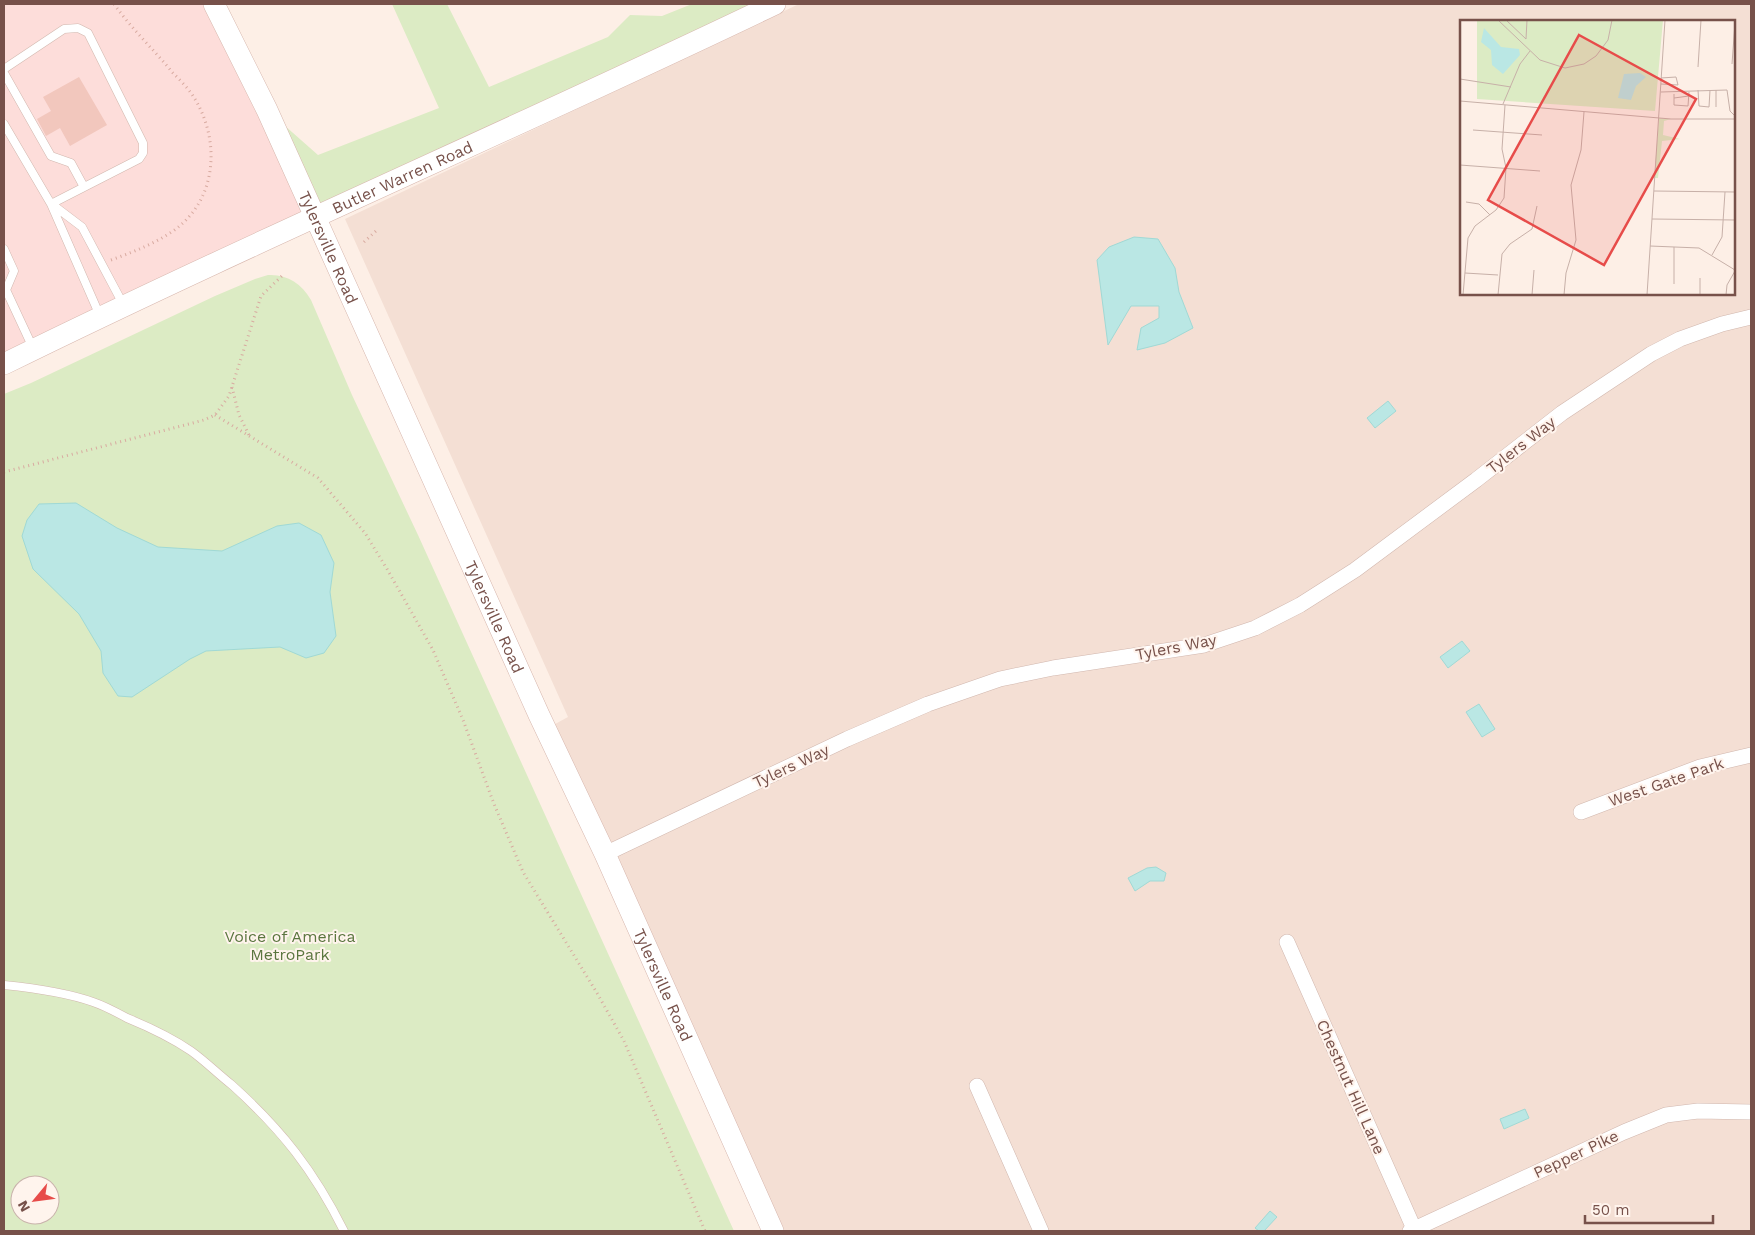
<svg xmlns="http://www.w3.org/2000/svg" width="1755" height="1235" viewBox="0 0 1755 1235" font-family="'Work Sans',sans-serif">
<style>
.residential{fill:#f4dfd4;fill-rule:evenodd}
.commercial{fill:#fdddda}
.green{fill:#dcebc4;fill-rule:evenodd}
.water{fill:#bae7e4;stroke:#a0d9d5}
.building{fill:#f2c7bd}
.lines{fill:none;stroke-linecap:round;stroke-linejoin:round}
.lane-casing{stroke:#d1b7ae;stroke-width:9}
.street-casing{stroke:#d1b7ae;stroke-width:16}
.secondary-casing{stroke:#d7b7ae;stroke-width:22}
.path{stroke:#d8aaa0;stroke-width:3;stroke-dasharray:1 4;stroke-linecap:butt}
.lane{stroke:#fff;stroke-width:8}
.street{stroke:#fff;stroke-width:15}
.secondary{stroke:#fff;stroke-width:21}
.labels{text-anchor:middle;dominant-baseline:central;stroke-width:4;stroke-linejoin:round;paint-order:stroke}
.street-label{font-size:16px;fill:#77514a;stroke:#fff4ed}
.park-label{font-size:16px;fill:#5b763f;stroke:#fff4ed}
.inset-road{fill:none;stroke:#c7b0a8;stroke-width:1}
.view{fill:#e74c4a;fill-opacity:0.15;stroke:#e74c4a;stroke-width:2.5}
.inset-edge{fill:none;stroke:#77514a;stroke-width:2.5}
</style>
<rect width="100%" height="100%" fill="#fdefe6"/>
<!-- residential -->
<path class="residential" d="M799,4H1751V1231H773L546,729L568,717L345,219ZM1461,21H1734V294H1461Z"/>
<!-- commercial -->
<path class="commercial" d="M4,4H214L316,217L4,364Z"/>
<!-- green -->
<path class="green" d="M392,4H447L489,87L608,37L630,15L662,16L692,4H775L316,217L267,110L318,155L439,108Z
M268,275C287,274 301,283 311,300L352,395L418,535L734,1231H4V394L31,383L215,296L255,279ZM20,1185H50V1215H20Z"/>
<!-- water -->
<path class="water" d="M1134,237L1158,239L1175,268L1179,292L1193,328L1165,343L1137,350L1141,328L1159,318V306H1131L1108,345L1097,260L1109,247Z
M1388,401L1396,411L1375,428L1367,418Z
M76,503L117,528L158,547L222,551L277,526L299,523L321,535L334,563L330,592L336,636L324,653L306,658L280,647L206,651L190,659L132,697L118,696L103,673L101,651L79,614L33,569L22,536L27,520L39,504Z
M1462,641L1470,651L1448,668L1440,657Z
M1479,704L1495,729L1482,737L1466,712Z
M1156,867L1166,873L1164,881H1150L1135,891L1128,878L1147,868Z
M1525,1109L1529,1118L1504,1129L1500,1119Z
M1270,1211L1277,1217L1264,1231H1259L1255,1228Z"/>
<!-- building -->
<path class="building" d="M79,77L107,125L70,146L60,128L46,136L37,119L51,111L43,97Z"/>
<g class="lines">
<defs>
<path id="lane" d="M4,69L64,29L78,28L88,33L143,143V153L139,159L51,204
M4,73L51,156L71,163L84,187
M4,124L51,204L100,316
M53,205L82,227L123,304
M4,249L14,271L6,290L33,348
M4,985C33,988 65,992 93,1002C105,1006 116,1012 127,1018C149,1027 172,1038 191,1051C205,1061 218,1074 232,1085C282,1130 314,1171 344,1231"/>
<path id="street" d="M1581,812L1700,767L1751,755
M605,854L847,739L928,704L1000,679L1053,668L1204,645L1255,628L1300,605L1355,570L1476,480L1562,413L1651,354L1680,339L1722,324L1751,317
M1287,942L1415,1231
M977,1086L1041,1231
M1410,1231L1624,1132L1666,1115L1698,1111L1751,1112"/>
<g id="secondary">
<path id="s1" d="M214,4L267,110L539,715L605,854L773,1231"/>
<path id="s2" d="M4,364C258,239 519,127 775,4"/>
</g>
</defs>
<!-- lane casing -->
<use href="#lane" class="lane-casing"/>
<!-- street casing -->
<use href="#street" class="street-casing"/>
<!-- secondary casing -->
<use href="#secondary" class="secondary-casing"/>
<!-- path -->
<path class="path" d="M364,242L377,230
M111,260C133,252 154,244 173,231C218,200 221,139 193,96C188,88 180,80 173,73C154,50 131,28 114,4
M232,387L239,415L249,435
M215,415L318,478L365,533L387,569L433,650L463,720L494,804L523,872L597,993L624,1041L705,1231
M4,472L204,420L215,415L229,396L261,296L284,274"/>
<!-- lane -->
<use href="#lane" class="lane"/>
<!-- street -->
<use href="#street" class="street"/>
<!-- secondary -->
<use href="#secondary" class="secondary"/>
</g>
<g class="labels">
<!-- street labels -->
<g class="street-label">
<text stroke="none"><textPath href="#s2" startOffset="440">Butler Warren Road</textPath></text>
<text stroke="none"><textPath href="#s1" startOffset="269">Tylersville Road</textPath></text>
<text transform="translate(1521 445) rotate(-38)">Tylers Way</text>
<text stroke="none"><textPath href="#s1" startOffset="674">Tylersville Road</textPath></text>
<text transform="translate(1176 647) rotate(-11)">Tylers Way</text>
<text transform="translate(791 766) rotate(-25)">Tylers Way</text>
<text transform="translate(1666 782) rotate(-19)">West Gate Park</text>
<text stroke="none"><textPath href="#s1" startOffset="1079">Tylersville Road</textPath></text>
<text transform="translate(1351 1087) rotate(66)">Chestnut Hill Lane</text>
<text transform="translate(1576 1154) rotate(-25)">Pepper Pike</text>
</g>
<!-- park labels -->
<g class="park-label">
<text x="290" y="936">Voice of America<tspan x="290" dy="18">MetroPark</tspan></text>
</g>
</g>
<!-- overview -->
<g transform="translate(1460 20)">
<rect width="275" height="275" fill="#fdefe6"/>
<path d="M17,0H203L195,91L17,79ZM199,98L211,99L204,101L203,115L220,119L202,121L198,158H194Z" fill="#dcebc4"/>
<path d="M24,8L41,27L59,29L60,35L43,54L32,45L31,30L21,22ZM180,53L186,57L176,66L171,80L158,78L164,54Z" fill="#bae7e4"/>
<path class="inset-road" d="M38,0L80,40L105,48L124,44L136,36L148,20L152,0M46,0L66,19L67,0M272,44L275,3M238,47L241,0M0,59L51,67M201,64L218,65L216,57L201,58M238,70L239,86L249,87L250,70M256,70V87M201,72L267,70L270,91L275,96M214,74V85L228,86L229,72M214,78L229,76M0,81L211,99H275M43,84L60,44L70,31M13,110L82,115M0,145L80,151M194,171L275,172M6,182L19,184L30,195M192,199L275,200M190,226L239,228L275,250M252,235L262,217L265,172M5,253L38,255M214,264V227M3,275L8,218L15,206L36,190L44,178L46,148L42,129L45,85M38,275L42,234L50,224L72,209L77,186M72,275L74,250M104,275L106,253L116,220L111,165L121,130L124,92M187,275L205,0M240,275V258M266,275L267,265L275,251"/>
<path class="view" d="M119,15L236,79L144,245L28,180Z"/>
<rect width="275" height="275" class="inset-edge"/>
</g>
<!-- border -->
<rect width="1755" height="1235" fill="none" stroke="#77514a" stroke-width="10"/>
<!-- north arrow -->
<g transform="translate(35 1200) rotate(241)"><circle r="24" fill="#fff4ed" stroke="#c9b3ac"/>
<path d="M0-4L9 19L0 12L-9 19Z" fill="#e74c4a"/>
<text y="-8" font-size="14" font-weight="bold" text-anchor="middle" fill="#77514a">N</text>
</g>
<!-- scale -->
<path d="M1585 1215v8h128v-8" fill="none" stroke="#77514a" stroke-width="2.5"/>
<text x="1592" y="1215" font-size="15" fill="#77514a" stroke="#fff4ed" stroke-width="4" paint-order="stroke">50 m</text>
</svg>
